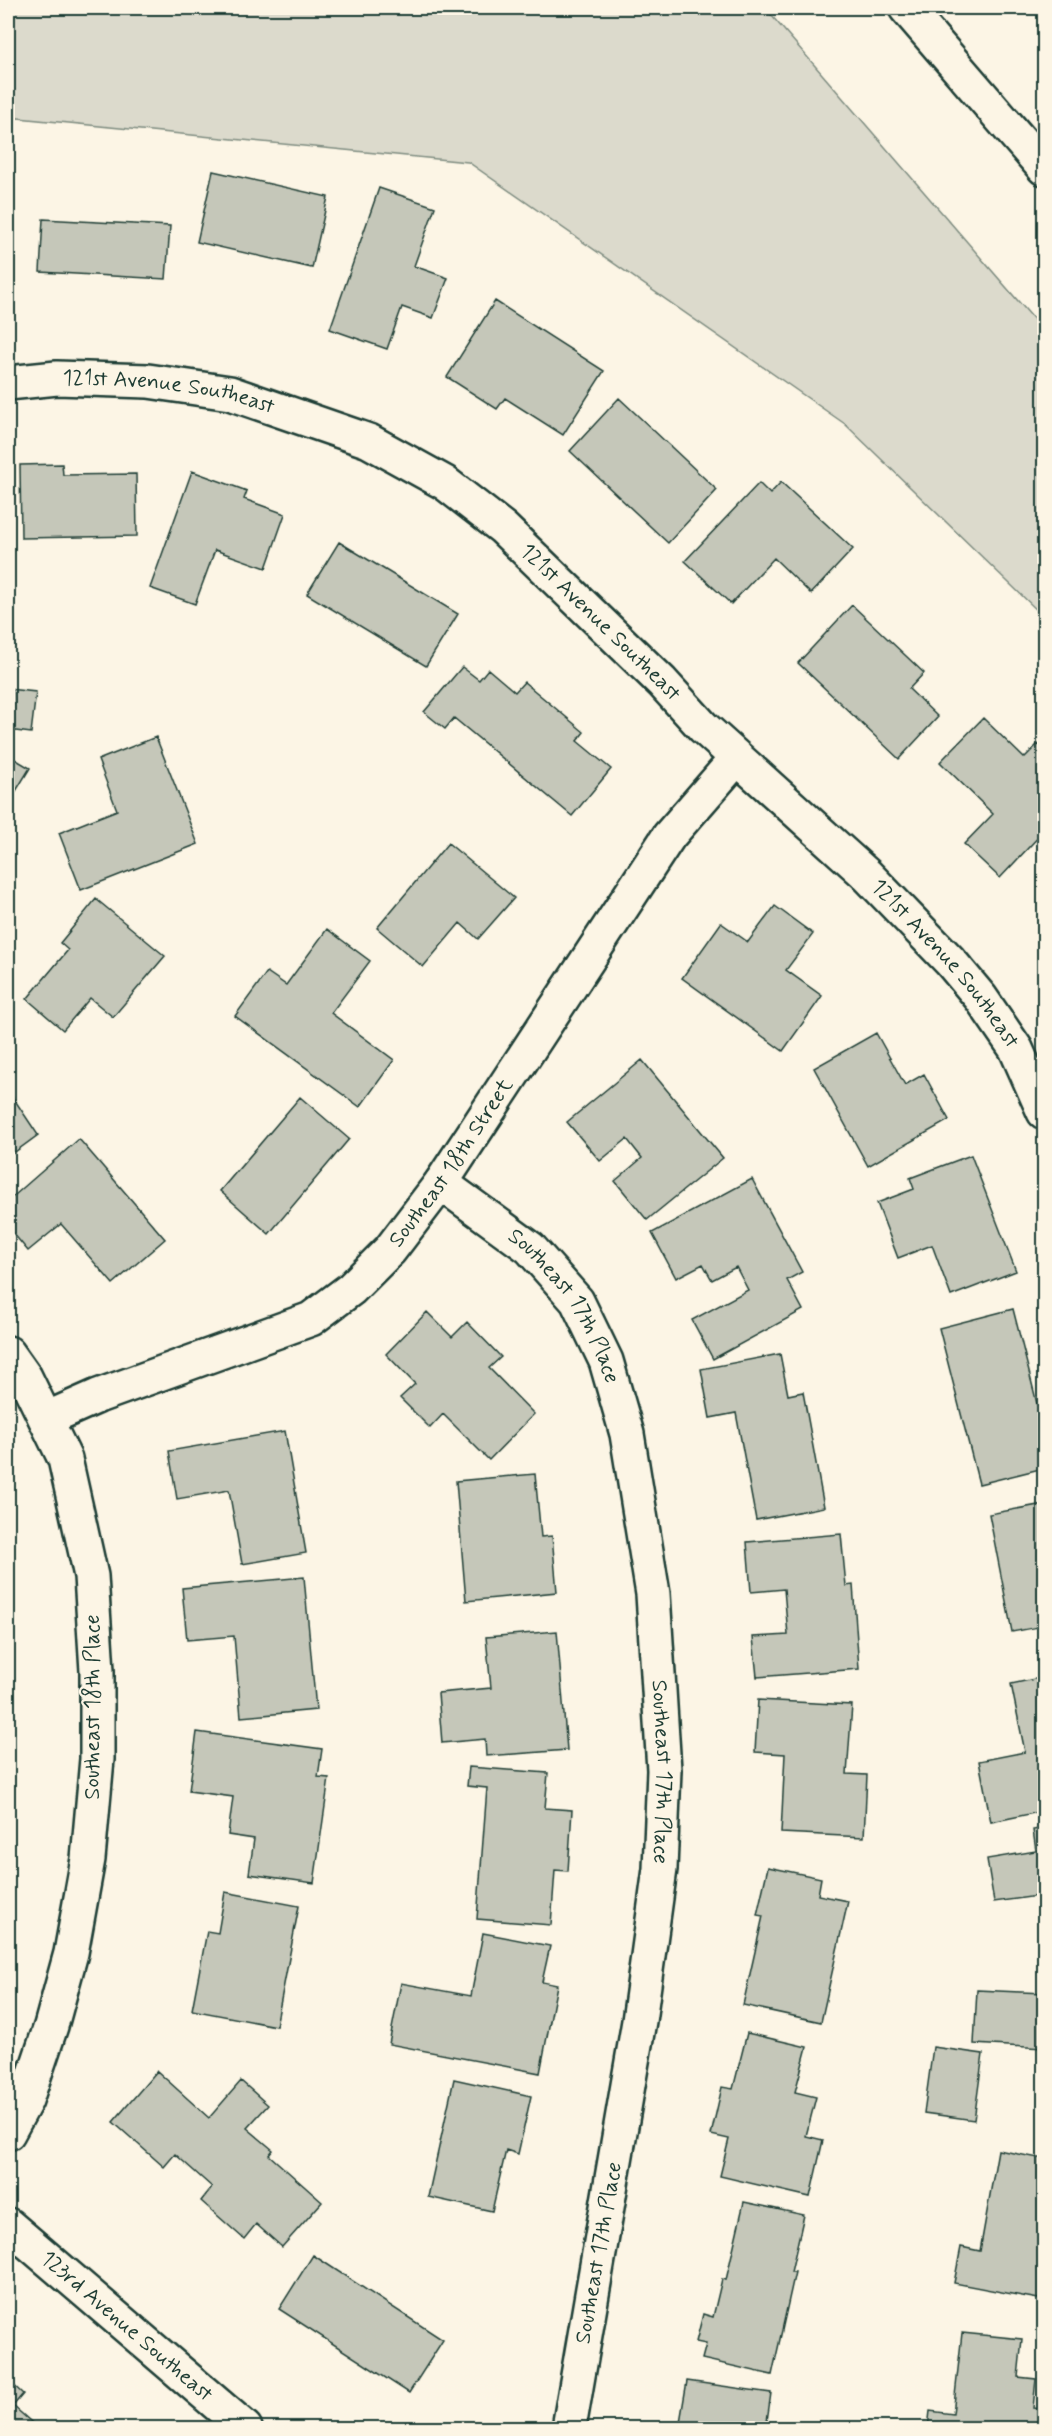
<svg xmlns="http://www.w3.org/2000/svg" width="1052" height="2436" viewBox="0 0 1052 2436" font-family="Mynerve,sans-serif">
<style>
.green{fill:#dcdacc;stroke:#7e8c80;stroke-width:1.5}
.building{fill:#c5c7b9;stroke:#1f3d34;stroke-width:1.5}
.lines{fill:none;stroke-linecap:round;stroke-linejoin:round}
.street-casing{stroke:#1f3d34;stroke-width:38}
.secondary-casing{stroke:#1f3d34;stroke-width:38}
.highway-casing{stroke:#1f3d34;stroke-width:38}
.street{stroke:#fcf5e5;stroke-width:33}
.secondary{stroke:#fcf5e5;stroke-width:33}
.highway{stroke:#fcf5e5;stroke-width:33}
.labels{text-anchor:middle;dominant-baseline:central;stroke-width:4.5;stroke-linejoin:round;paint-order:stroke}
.street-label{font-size:22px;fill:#1f3d34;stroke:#fcf5e5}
</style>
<rect width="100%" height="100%" fill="#fcf5e5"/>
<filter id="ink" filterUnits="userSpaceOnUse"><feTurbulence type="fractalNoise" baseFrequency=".0167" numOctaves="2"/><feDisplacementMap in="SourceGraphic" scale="12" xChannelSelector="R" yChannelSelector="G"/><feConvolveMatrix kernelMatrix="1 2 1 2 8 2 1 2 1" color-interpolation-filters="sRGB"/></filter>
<g filter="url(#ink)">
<!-- green -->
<path class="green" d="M8,8H765L1044,331V617L845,424L468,162L8,117Z"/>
<!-- building -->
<path class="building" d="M213,171L328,197L312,268L197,242Z
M379,188L435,207L414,266L448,278L433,318L402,307L387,349L330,329Z
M43,219L170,226L166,279L40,272Z
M8,235L14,236L8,286Z
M495,301L604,371L563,435L505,398L497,409L447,377Z
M619,398L717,490L668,543L570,451Z
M62,464L63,475L136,474L137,536L21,538L20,465Z
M192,471L247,491L244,499L285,514L266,568L215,550L195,604L150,588Z
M781,482L853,549L811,594L774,558L731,604L685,561L759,483L770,494Z
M339,542L458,614L426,666L307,594Z
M852,605L924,673L909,689L938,717L899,759L798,663Z
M462,667L479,680L488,669L515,692L524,682L584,732L577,741L611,769L572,816L454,718L445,729L424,712Z
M8,689L36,692L31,733L8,730Z
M983,718L1024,758L1038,744L1044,750V831L1000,878L964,844L993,814L940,762Z
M156,737L198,844L81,890L59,833L117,810L98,760Z
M8,755L30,768L8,804Z
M448,843L514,898L478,939L460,923L423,967L377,928Z
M96,899L165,956L113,1017L90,998L63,1030L27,999L68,950L60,943Z
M775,906L813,934L786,970L822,996L783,1051L682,978L721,923L748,942Z
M327,929L370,961L331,1013L394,1060L360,1107L235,1016L267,972L286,985Z
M876,1033L905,1085L924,1074L949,1120L868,1166L814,1068Z
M642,1060L723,1158L647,1220L615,1181L642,1158L627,1139L600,1161L567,1122Z
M8,1090L38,1135L8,1157Z
M300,1097L349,1139L269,1234L220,1191Z
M79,1139L165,1239L113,1284L61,1224L28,1251L8,1227V1201Z
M971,1155L1016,1271L951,1296L932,1245L898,1258L877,1203L914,1189L910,1178Z
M752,1179L802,1272L787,1280L803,1310L713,1359L692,1320L748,1290L736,1267L712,1280L703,1264L676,1278L652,1233Z
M1013,1309L1044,1431V1468L979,1484L939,1328Z
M427,1312L452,1337L467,1322L501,1357L489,1368L534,1414L489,1460L443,1414L430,1428L400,1398L415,1384L386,1354Z
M780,1354L788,1395L803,1392L824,1507L756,1520L736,1413L710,1418L701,1369Z
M285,1431L306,1553L242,1564L229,1490L177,1499L169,1451Z
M535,1474L541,1537L552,1536L557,1592L466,1601L456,1481Z
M1044,1504V1626L1012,1632L989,1514Z
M841,1534L846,1586L853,1585L859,1669L757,1677L753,1637L788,1635L784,1589L751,1592L747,1542Z
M304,1577L316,1710L241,1717L234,1636L187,1640L182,1588Z
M557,1631L567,1750L486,1756L485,1739L442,1743L438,1693L491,1688L486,1637Z
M1044,1677V1811L991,1822L979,1761L1025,1752L1011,1684Z
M8,1686L13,1687L8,1775Z
M758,1700L852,1705L847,1774L867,1775L864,1837L781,1833L785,1754L755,1752Z
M197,1732L322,1749L318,1777L329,1778L314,1883L249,1874L254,1839L228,1835L233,1797L189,1791Z
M469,1767L548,1773L545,1808L572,1810L568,1871L555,1870L551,1925L477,1919L487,1788L467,1786Z
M1044,1828V1901V1895L994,1902L987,1859L1036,1851L1033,1830Z
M768,1867L821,1878L818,1895L848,1901L821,2022L743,2005L763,1916L757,1915Z
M225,1892L299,1906L276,2026L192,2010L207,1931L218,1933Z
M483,1933L550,1946L542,1982L557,1985L540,2073L389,2044L401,1983L471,1996Z
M977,1990L1044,1993V2048L974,2044Z
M747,2033L807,2047L795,2092L816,2097L806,2136L823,2140L810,2197L720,2176L729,2139L711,2135L722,2087L733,2089Z
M933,2047L983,2054L974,2120L924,2113Z
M157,2071L209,2118L241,2081L268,2105L247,2128L273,2150L269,2155L322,2202L282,2247L256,2224L244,2239L201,2201L212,2187L175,2154L164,2167L113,2122Z
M454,2079L531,2096L518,2154L506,2150L492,2211L428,2197Z
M998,2150L1044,2159V2300L954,2283L961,2247L980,2251Z
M744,2202L804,2215L791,2272H795L772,2375L702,2359L706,2344L696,2342L703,2314L713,2317L722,2279L726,2280Z
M313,2255L443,2340L409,2393L279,2309Z
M962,2333L1022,2339L1018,2377L1036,2379L1033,2408L1042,2409L1040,2428H928L930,2411L953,2414Z
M8,2380L23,2394L13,2406L38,2428H8Z
M687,2381L771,2393L766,2428H679Z"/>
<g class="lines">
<defs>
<g id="street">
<path id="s1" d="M8,383L57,378L148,381L230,393L369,441L445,483L503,528L662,682L703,727L866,874L950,961L981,998L1016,1049L1044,1112"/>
<path id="s2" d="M441,1183L530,1248L577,1301L606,1361L627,1434L653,1594L664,1770L660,1869L639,2021L569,2428"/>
<path d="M8,1353L25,1377L65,1459L91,1576L97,1671V1759L88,1859L71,1953L51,2026L26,2100L8,2133"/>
<path id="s3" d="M46,1419L98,1396L311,1319L351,1289L390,1250L441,1183L669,836L736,759"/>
</g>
<g id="secondary">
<path id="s4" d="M8,2225L245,2428"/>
</g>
<path id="highway" d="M906,8L1044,168"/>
</defs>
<!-- street casing -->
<use href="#street" class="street-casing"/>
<!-- secondary casing -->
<use href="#secondary" class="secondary-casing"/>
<!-- highway casing -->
<use href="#highway" class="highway-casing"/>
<!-- street -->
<use href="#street" class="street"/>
<!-- secondary -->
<use href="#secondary" class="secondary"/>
<!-- highway -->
<use href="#highway" class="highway"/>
</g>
</g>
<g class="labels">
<!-- street labels -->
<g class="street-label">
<text stroke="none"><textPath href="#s1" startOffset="162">121st Avenue Southeast</textPath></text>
<text stroke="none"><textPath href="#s1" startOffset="666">121st Avenue Southeast</textPath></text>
<text stroke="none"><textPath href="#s1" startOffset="1152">121st Avenue Southeast</textPath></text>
<text stroke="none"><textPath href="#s3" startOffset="495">Southeast 18th Street</textPath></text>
<text stroke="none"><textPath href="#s2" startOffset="178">Southeast 17th Place</textPath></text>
<text transform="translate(93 1707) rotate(-90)">Southeast 18th Place</text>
<text stroke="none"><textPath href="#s2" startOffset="664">Southeast 17th Place</textPath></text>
<text transform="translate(599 2253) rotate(-80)">Southeast 17th Place</text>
<text stroke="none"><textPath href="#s4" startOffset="156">123rd Avenue Southeast</textPath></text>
</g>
</g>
<!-- margin -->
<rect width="1052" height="2436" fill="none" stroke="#fcf5e5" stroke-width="30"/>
<rect x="15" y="15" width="1022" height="2406" fill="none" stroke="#1f3d34" stroke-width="2" filter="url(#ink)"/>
</svg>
